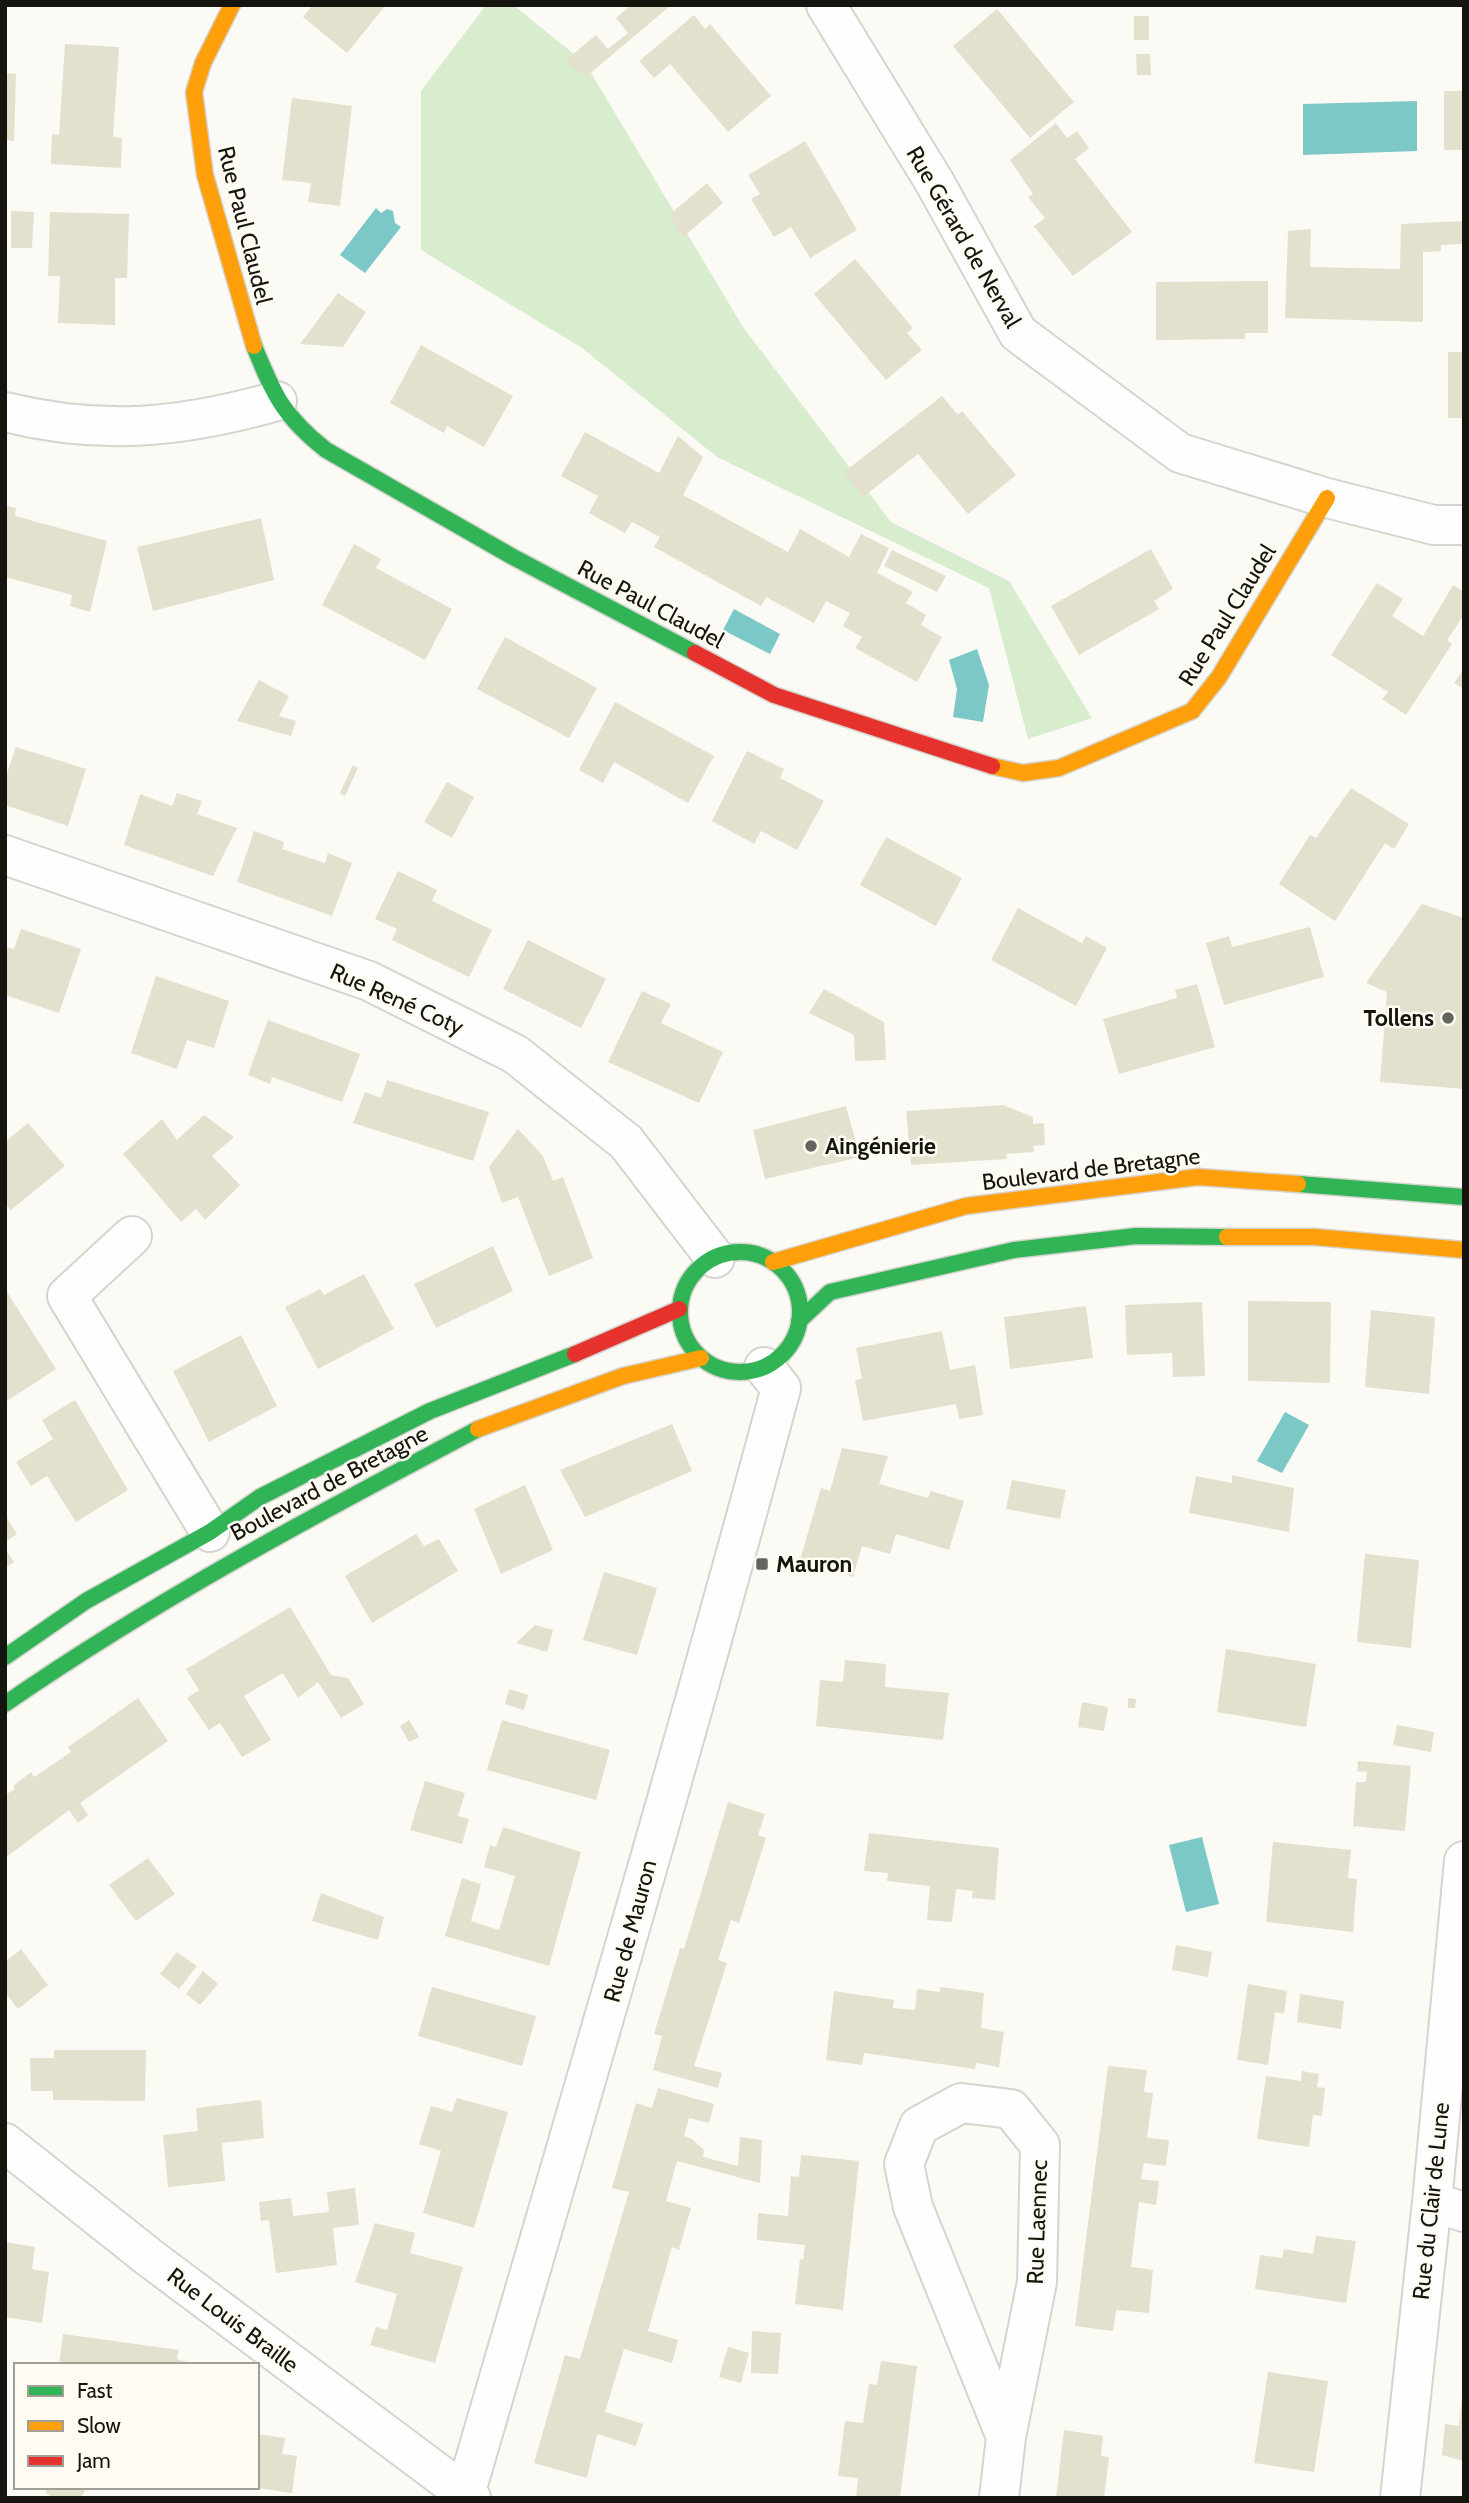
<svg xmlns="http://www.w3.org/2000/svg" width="1469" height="2503" viewBox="0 0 1469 2503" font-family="Cabin,sans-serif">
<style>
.green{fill:#d7edcd}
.water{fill:#7bc8c6}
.building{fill:#e4e0ce}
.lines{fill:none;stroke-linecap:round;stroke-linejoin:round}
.street-casing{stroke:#d6d4cf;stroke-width:42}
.fast-casing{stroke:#d6d4cf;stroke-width:19}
.slow-casing{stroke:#d6d4cf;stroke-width:19}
.jam-casing{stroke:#d6d4cf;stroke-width:19}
.street{stroke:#fefefe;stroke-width:38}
.fast{stroke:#30b455;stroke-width:16}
.slow{stroke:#ff9f0a;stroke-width:16}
.jam{stroke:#e5322d;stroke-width:16}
.poi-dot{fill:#666460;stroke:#fefcf2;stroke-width:2.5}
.labels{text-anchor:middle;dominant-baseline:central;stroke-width:5;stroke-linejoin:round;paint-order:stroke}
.street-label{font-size:23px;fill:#15140f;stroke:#fefcf2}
.poi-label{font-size:23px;font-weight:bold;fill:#15140f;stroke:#fefcf2;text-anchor:start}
</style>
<rect width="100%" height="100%" fill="#fbfaf5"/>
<!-- green -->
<path class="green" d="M486,5H513L585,63L743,327L891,522L1009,581L1092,718L1028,739L989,588L717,457L582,348L421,250V91Z"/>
<!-- water -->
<path class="water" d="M1417,101V151L1303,155V104Z
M376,208L381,213L387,209L393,211L395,223L401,227L365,273L340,255Z
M734,609L780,634L770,654L723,630Z
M977,649L989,685L983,722L953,717L957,689L949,660Z
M1285,1412L1309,1425L1282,1473L1257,1461Z
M1202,1837L1219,1904L1186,1912L1169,1845Z"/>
<!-- building -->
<path class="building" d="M313,5H386L347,53L303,17Z
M631,5H671L586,77L565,61L596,35L608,49L628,33L616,18Z
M997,9L1074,102L1030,138L953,46Z
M694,15L705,29L710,24L771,96L728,132L670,64L654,78L639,61Z
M1134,16H1149V40H1134Z
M65,44L119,47L113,137L122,138L121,168L51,164L52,134L59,135Z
M1136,54H1150L1151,75H1137Z
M5,73L16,74L14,141L5,140Z
M1444,91H1464V150H1444Z
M292,98L352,106L340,206L308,202L311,183L282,180Z
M1056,123L1067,138L1077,131L1089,148L1075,159L1132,232L1073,276L1034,226L1045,218L1028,197L1033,194L1010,160Z
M805,141L857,230L810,258L791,227L774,237L751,199L760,194L748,175Z
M707,183L723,203L683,237L669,215Z
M11,211L34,212L32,248H11Z
M50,212L129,214L127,278H115V325L58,323L60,276H48Z
M1464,221V244L1441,245V251L1423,252V322L1285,318L1288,231L1311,229L1310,267L1400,269L1401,224Z
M855,259L913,328L907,333L922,350L886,380L814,294Z
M1268,281V333H1245V339L1156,340V282Z
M338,293L366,312L343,347L300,344Z
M421,345L513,396L484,447L447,426L444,433L390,403Z
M1448,352H1464V418H1448Z
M942,396L958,415L962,411L1016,475L968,514L918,454L863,497L844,472Z
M585,432L659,473L678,436L703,457L683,495L788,552L800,529L849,557L861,534L889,548L877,573L913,592L906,603L926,615L921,625L942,637L917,682L855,648L862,637L843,626L850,613L826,601L814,623L766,597L761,606L654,547L660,537L632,522L625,533L589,513L598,496L561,476Z
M5,505L16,508L15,516L107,541L90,612L70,606L72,595L5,577Z
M261,518L274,580L153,611L137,547Z
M354,544L381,559L376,568L452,609L425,660L322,605Z
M1151,549L1173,589L1154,601L1159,609L1079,655L1051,606Z
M892,550L946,576L937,592L884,566Z
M1377,583L1403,599L1392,616L1423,636L1453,585L1464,592V615L1447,640L1452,644L1406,715L1382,699L1388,692L1331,655Z
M505,637L597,688L569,738L477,689Z
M1464,669V689L1454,683Z
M259,680L289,696L279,716L296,721L291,736L237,721Z
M615,702L714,756L688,803L614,762L603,783L579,770Z
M16,747L86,769L68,826L5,805V779Z
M747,751L784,769L780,778L824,801L797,850L761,831L754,844L712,821Z
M353,765L358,768L345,796L340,793Z
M447,782L474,797L452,838L424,822Z
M1351,788L1409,824L1394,849L1385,843L1335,921L1279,884L1310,835L1316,838Z
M177,793L202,801L197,814L237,828L213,876L124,845L140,794L172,806Z
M254,831L284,842L282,849L325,863L328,853L352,863L332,916L237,882Z
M886,837L962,878L936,926L860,885Z
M398,871L437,890L432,901L492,930L469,977L392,940L397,929L375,919Z
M1422,904L1464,918V1089L1380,1082L1387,992L1366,983Z
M1018,908L1082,943L1086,936L1107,948L1076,1006L991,960Z
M1310,927L1324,977L1224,1005L1206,943L1229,936L1232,947Z
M21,929L81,949L59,1013L5,995V947L14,949Z
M528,940L606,979L581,1028L503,989Z
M156,976L229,1001L214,1048L187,1040L177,1069L131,1053Z
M1197,984L1215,1047L1119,1074L1103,1019L1177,998L1175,990Z
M824,989L884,1022L886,1060L855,1061L854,1035L809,1013Z
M642,991L671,1004L661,1023L723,1052L699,1103L608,1062Z
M268,1020L360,1054L342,1102L272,1077L270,1084L248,1075Z
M387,1080L489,1112L473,1161L353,1123L365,1092L381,1098Z
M1003,1105L1033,1117V1124L1044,1123L1045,1145L1033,1146L1034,1152L1006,1154L1007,1159L911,1165L906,1111Z
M846,1106L860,1157L765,1179L753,1130Z
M204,1115L234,1137L212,1156L240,1185L205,1220L196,1209L181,1222L123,1154L162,1119L177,1140Z
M28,1123L65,1166L11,1210L5,1204V1142Z
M518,1129L543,1156L553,1181L563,1177L593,1258L549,1276L518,1197L502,1203L489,1167Z
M493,1246L513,1291L436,1328L414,1284Z
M364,1274L394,1329L318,1369L285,1307L320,1289L324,1295Z
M5,1289L56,1369L7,1401L5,1399Z
M1248,1301L1331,1302L1330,1383L1248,1381Z
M1202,1302L1205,1376L1173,1377L1172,1353L1127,1355L1125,1305Z
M1086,1306L1093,1358L1010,1369L1004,1317Z
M1371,1310L1435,1317L1429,1394L1365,1387Z
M942,1331L950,1370L975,1365L983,1415L959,1419L956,1404L863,1421L855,1380L862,1379L856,1348Z
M241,1335L277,1406L209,1442L173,1371Z
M75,1400L128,1490L76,1522L47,1476L31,1486L16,1462L53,1439L42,1420Z
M672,1424L692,1471L585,1517L560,1470Z
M842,1448L888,1456L879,1484L928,1498L931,1491L964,1501L949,1550L896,1534L890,1554L862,1546L853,1577L800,1560L821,1488L830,1491Z
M1232,1475L1294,1488L1289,1532L1189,1513L1196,1476L1232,1483Z
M1012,1480L1066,1490L1060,1519L1006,1509Z
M525,1485L553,1550L501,1574L474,1509Z
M5,1515L17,1534L5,1542Z
M416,1534L424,1546L439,1539L458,1571L372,1623L345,1576Z
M5,1549L14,1562L5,1568Z
M1365,1554L1419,1560L1411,1648L1357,1642Z
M604,1572L657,1588L637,1655L583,1640Z
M290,1607L331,1675L348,1678L364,1704L341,1718L318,1682L298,1698L283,1673L244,1696L271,1740L242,1757L220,1723L209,1730L187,1698L199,1690L186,1669Z
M535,1625L553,1630L547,1652L516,1643Z
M1226,1649L1316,1664L1306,1727L1217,1712Z
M845,1660L886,1664L885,1687L949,1693L943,1740L816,1726L820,1680L843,1682Z
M509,1689L528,1695L524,1710L505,1704Z
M138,1698L168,1741L80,1803L88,1815L78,1823L69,1810L5,1858V1795L15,1789L13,1786L31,1772L34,1777L71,1752L68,1747Z
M1128,1698L1136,1699L1135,1708H1128Z
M1082,1702L1108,1707L1104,1731L1078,1727Z
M409,1720L419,1737L409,1742L400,1726Z
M502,1720L610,1750L596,1800L487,1770Z
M1397,1725L1434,1732L1431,1752L1393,1745Z
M1358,1761L1411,1766L1405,1831L1353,1826L1356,1782H1366L1367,1772L1357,1771Z
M425,1781L465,1793L458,1816L469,1819L462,1844L410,1830Z
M728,1802L765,1814L758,1835L766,1838L739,1923L731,1920L718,1960L727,1963L694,2066L722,2073L718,2088L653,2070L662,2036L654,2034L680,1948L684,1949Z
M503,1827L581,1852L549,1966L445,1936L462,1878L481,1884L471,1921L499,1930L515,1876L484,1867L490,1845L496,1847Z
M869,1833L999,1848L995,1900L972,1898L973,1891L956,1889L952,1922L927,1920L930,1886L887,1881L888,1873L864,1871Z
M1273,1842L1351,1850L1348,1878L1357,1879L1353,1932L1266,1922Z
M148,1858L175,1894L136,1921L109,1885Z
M321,1893L384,1917L378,1940L312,1921Z
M1176,1945L1212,1952L1208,1977L1172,1970Z
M21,1949L48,1985L18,2009L5,1992V1962Z
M177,1952L197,1966L179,1989L160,1974Z
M203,1971L218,1984L200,2005L186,1994Z
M1248,1984L1287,1991L1284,2014L1275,2012L1268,2065L1237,2060Z
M432,1987L536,2016L522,2066L418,2036Z
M940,1987L984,1993L981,2028L1004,2032L999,2067L976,2063L975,2069L864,2053L862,2065L826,2060L834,1991L894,2000L893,2008L915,2010L917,1989L940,1992Z
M1300,1994L1344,2001L1341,2029L1297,2022Z
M54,2050H146L145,2101L53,2100V2091H31L30,2058H54Z
M1108,2066L1147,2070L1144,2092L1153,2093L1147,2138L1169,2140L1166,2166L1144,2163L1141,2179L1159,2181L1156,2205L1139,2202L1131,2267L1153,2270L1149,2313L1116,2310L1113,2331L1075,2326Z
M1302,2071L1319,2074L1317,2087L1325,2088L1322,2116L1313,2115L1309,2147L1257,2139L1266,2076L1301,2081Z
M658,2088L714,2104L709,2123L689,2118L684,2136L692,2139L704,2150L703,2157L738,2166L740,2137L762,2140L760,2183L677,2161L666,2201L691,2208L679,2250L672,2247L648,2331L678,2340L672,2363L624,2349L605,2412L643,2424L636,2446L597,2434L587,2478L534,2463L565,2355L580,2359L623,2212L629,2192L612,2188L636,2103L652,2108Z
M457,2098L508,2112L474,2228L423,2213L441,2151L419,2144L431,2106L452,2112Z
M261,2100L264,2138L222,2143L225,2181L168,2187L163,2135L198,2131L196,2108Z
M801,2155L859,2161L843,2310L795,2304L800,2259L803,2260L805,2245L757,2240L758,2213L788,2216L791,2176L799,2177Z
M355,2188L359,2225L333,2228L337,2265L276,2273L269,2220L261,2221L259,2202L291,2198L293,2216L329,2212L327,2192Z
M375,2223L415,2233L410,2253L463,2267L435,2363L370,2345L376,2327L387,2330L397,2294L355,2282Z
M1316,2236L1356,2241L1346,2303L1255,2289L1260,2255L1282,2258L1284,2249L1313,2254Z
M5,2242L35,2247L32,2269L49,2272L42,2323L5,2317Z
M752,2331L781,2333L778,2374L751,2373Z
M63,2334L179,2350L177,2359L198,2365H59Z
M728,2347L749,2353L741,2383L719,2377Z
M881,2361L917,2366L900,2498H856L858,2478L838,2476L845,2421L863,2423L869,2384L877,2385Z
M1268,2372L1328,2381L1314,2472L1254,2463Z
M1462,2397H1464V2461L1442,2455L1445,2424L1459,2426Z
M1064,2430L1103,2436L1101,2456L1109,2457L1104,2498H1056Z
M257,2434L285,2438L282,2454L297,2456L292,2493L257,2488Z
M49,2487H80L85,2491L80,2498H53L45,2492Z"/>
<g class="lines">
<defs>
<path id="street" d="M826,5L935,183L1018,333L1180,453L1327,498L1434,525H1464
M5,412C102,436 182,428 277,401
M5,855L369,981L515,1054L626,1142L715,1258
M132,1236L67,1296L210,1532
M5,2143L150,2258L471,2498
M1432,2202L1464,2212
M464,2498C572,2128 681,1760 781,1388L764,1367
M999,2498L1006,2437L1037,2282L1040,2145L1011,2109L961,2103L919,2126L904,2164L913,2207L1006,2437
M1400,2498L1432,2202L1464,1861"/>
<path id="fast" d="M254,346C274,395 283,416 326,450L513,557L695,653
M1298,1184L1464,1197
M680 1312a60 60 0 1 1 120 0a60 60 0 1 1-120 0Z
M799,1321L830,1292L1014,1250L1136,1236L1227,1237
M5,1657L86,1601L210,1532L260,1497L430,1411L575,1354
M5,1704C157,1599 315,1515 478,1429"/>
<path id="slow" d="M232,5L203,63L194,92L205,175L254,346
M992,766L1023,773L1059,768L1192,711L1219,677L1327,498
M1227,1237H1315L1464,1250
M773,1262L966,1206L1198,1177L1298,1184
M478,1429L623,1376L701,1358"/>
<path id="jam" d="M695,653L774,695L992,766
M575,1354L679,1309"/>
</defs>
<!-- street casing -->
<use href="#street" class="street-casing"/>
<!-- fast casing -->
<use href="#fast" class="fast-casing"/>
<!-- slow casing -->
<use href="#slow" class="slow-casing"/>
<!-- jam casing -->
<use href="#jam" class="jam-casing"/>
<!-- street -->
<use href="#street" class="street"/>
<!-- fast -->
<use href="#fast" class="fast"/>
<!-- slow -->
<use href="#slow" class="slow"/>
<!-- jam -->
<use href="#jam" class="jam"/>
</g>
<!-- markers -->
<g class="poi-dot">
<circle cx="1448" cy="1018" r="7"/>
<circle cx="811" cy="1146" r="7"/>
<rect x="755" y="1557" width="14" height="14" rx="3.5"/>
</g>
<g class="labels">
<!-- street labels -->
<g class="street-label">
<text transform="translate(245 225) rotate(76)">Rue Paul Claudel</text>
<text transform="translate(964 237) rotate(60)">Rue Gérard de Nerval</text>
<text transform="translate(651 604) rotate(28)">Rue Paul Claudel</text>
<text transform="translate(1227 615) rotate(-58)">Rue Paul Claudel</text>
<text transform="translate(397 999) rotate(24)">Rue René Coty</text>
<text transform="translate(1091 1169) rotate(-7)">Boulevard de Bretagne</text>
<text transform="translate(329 1483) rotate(-28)">Boulevard de Bretagne</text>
<text transform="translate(630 1931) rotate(-75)">Rue de Mauron</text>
<text transform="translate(1431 2201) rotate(-84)">Rue du Clair de Lune</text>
<text transform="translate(1037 2222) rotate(-88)">Rue Laennec</text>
<text transform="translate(233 2320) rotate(37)">Rue Louis Braille</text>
</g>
<!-- poi labels -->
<g class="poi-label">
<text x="1434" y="1018" text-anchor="end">Tollens</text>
<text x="825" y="1146">Aingénierie</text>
<text x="776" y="1564">Mauron</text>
</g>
</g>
<!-- border -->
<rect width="1469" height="2503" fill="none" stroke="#15140f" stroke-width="14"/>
<!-- legend -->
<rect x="14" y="2363" width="245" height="126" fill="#fefcf2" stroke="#a19f97" stroke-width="2"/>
<rect x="28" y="2386" width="35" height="10" fill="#30b455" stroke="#a19f97" stroke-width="2"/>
<text x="77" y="2398" font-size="21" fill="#15140f">Fast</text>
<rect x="28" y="2421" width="35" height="10" fill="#ff9f0a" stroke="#a19f97" stroke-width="2"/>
<text x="77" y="2433" font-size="21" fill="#15140f">Slow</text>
<rect x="28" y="2456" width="35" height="10" fill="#e5322d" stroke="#a19f97" stroke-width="2"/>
<text x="77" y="2468" font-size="21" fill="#15140f">Jam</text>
</svg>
